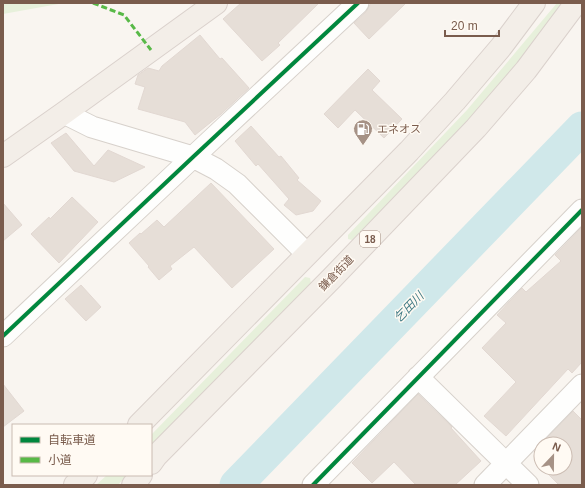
<svg xmlns="http://www.w3.org/2000/svg" width="585" height="488" viewBox="0 0 585 488" font-family="Arial,'Noto Sans JP',sans-serif">
<style>
.green{fill:#e7f0db}
.lines{fill:none;stroke-linecap:round;stroke-linejoin:round}
.river{stroke:#d0e8ea;stroke-width:33}
.building{fill:#e6ded7;stroke:#e2d8d2}
.minor-casing{stroke:#d7d1cb;stroke-width:23}
.major-casing{stroke:#dad1cc;stroke-width:24}
.minor{stroke:#fefefd;stroke-width:21}
.major{stroke:#f3eee8;stroke-width:22}
.quiet{stroke:#58b947;stroke-width:3;stroke-dasharray:6 3;stroke-linecap:butt}
.cycleway-casing{stroke:#fffaf3;stroke-width:6}
.cycleway{stroke:#00873e;stroke-width:4}
.labels{text-anchor:middle;dominant-baseline:central;stroke-width:3;stroke-linejoin:round;paint-order:stroke}
.shield{fill:#fffaf3;stroke:#a28b7f;stroke-width:1}
.shield-label{font-size:10px;font-weight:bold;fill:#7a5c4d}
.poi-label{font-size:11px;fill:#7a5c4d;stroke:#fffaf3;text-anchor:start}
.street-label{font-size:11px;fill:#7a5c4d;stroke:#fffaf3}
.water-label{font-size:12px;font-style:italic;fill:#437c86;stroke:#fffaf3}
</style>
<rect width="100%" height="100%" fill="#f9f5f0"/>
<!-- green -->
<path class="green" d="M3,3H64L3,14Z
M557,3H564L554,17L474,117L423,172L352,240L348,239V235L467,110Z
M305,277L310,278L311,284L151,447V435Z
M107,475H127L118,485H96Z"/>
<g class="lines">
<!-- river -->
<path class="river" d="M236,485L582,128"/>
</g>
<!-- building -->
<path class="building" d="M241,3H319L278,43L280,45L262,61L223,19Z
M371,3H406L369,39L354,23L366,12Z
M200,35L220,59L222,58L249,88L221,114L195,135L185,122L138,109L145,87L135,84L138,75L148,68L159,71L162,66Z
M368,69L380,81L372,90L402,119L384,138L355,110L338,128L324,114Z
M251,126L279,157L281,156L299,178L297,180L321,201L313,211L296,215L284,205L289,199L258,164L256,166L235,141Z
M66,133L94,166L108,150L145,167L114,182L74,171L51,143Z
M211,183L274,249L232,288L194,247L170,266L172,269L159,280L148,267L149,266L129,243L140,233L141,234L157,220L164,227Z
M72,197L98,222L59,263L31,234L49,217L50,219Z
M3,203L22,225L3,241Z
M582,227V362L572,373L568,369L506,436L484,416L516,382L482,348L506,323L497,315L522,288L526,292L561,261L555,255Z
M81,285L101,307L86,321L65,299Z
M3,384L24,411L3,427Z
M418,394L452,427L451,428L481,461L455,485H416L394,462L372,483L352,463Z
M573,411L582,420V485H559L548,474L552,470L550,468H565V444H541Z"/>
<g class="lines">
<defs>
<path id="minor" d="M64,113L92,127L193,157L216,169L237,184L307,254
M3,336L193,157L358,3
M418,377L528,485
M313,485L582,210
M485,485L582,385"/>
<path id="major" d="M3,156L64,113L216,3
M139,425L409,151L455,101L501,47L534,3
M151,463L156,456L332,278L476,128L526,70L576,3
M75,485L86,475
M133,485L141,475"/>
</defs>
<!-- minor casing -->
<use href="#minor" class="minor-casing"/>
<!-- major casing -->
<use href="#major" class="major-casing"/>
<!-- minor -->
<use href="#minor" class="minor"/>
<!-- major -->
<use href="#major" class="major"/>
<!-- quiet -->
<path class="quiet" d="M93,3L124,15L151,50"/>
<defs>
<path id="cycleway" d="M3,336L193,157L358,3
M313,485L582,210"/>
</defs>
<!-- cycleway casing -->
<use href="#cycleway" class="cycleway-casing"/>
<!-- cycleway -->
<use href="#cycleway" class="cycleway"/>
</g>
<!-- icons -->
<defs>
<symbol id="fuel-pin" viewBox="-11 -11 22 30"><path d="M0 17L-7.5 6A9.5 9.5 0 1 1 7.5 6Z" fill="#a69286" stroke="#fffaf3"/><path d="M-5.5-6h7V0h2V4h1.3V-2.5L3-4.5l.8-.8L6-3V5H2.5V1h-1V6h-7ZM-4.2-4.7v3.2H.2V-4.7Z" fill="#fff"/></symbol>
</defs>
<g fill-rule="evenodd">
<use href="#fuel-pin" x="352" y="118" width="22" height="30"/>
</g>
<g class="labels">
<!-- shield labels -->
<rect class="shield" x="360" y="231" width="20" height="16" rx="3"/>
<g class="shield-label">
<text x="370" y="239">18</text>
</g>
<!-- poi labels -->
<g class="poi-label">
<text x="377" y="129">エネオス</text>
</g>
<!-- street labels -->
<g class="street-label">
<text transform="translate(336 273) rotate(-46)">鎌倉街道</text>
</g>
<!-- water labels -->
<g class="water-label">
<text transform="translate(409 307) rotate(-46)">乞田川</text>
</g>
</g>
<!-- border -->
<rect width="585" height="488" fill="none" stroke="#7a5c4d" stroke-width="8"/>
<!-- legend -->
<rect x="12" y="424" width="140" height="52" fill="#fffaf3" stroke="#cabbb1"/>
<rect x="20" y="437" width="20" height="6" fill="#00873e" stroke="#cabbb1"/>
<text x="48" y="444" font-size="12" fill="#7a5c4d">自転車道</text>
<rect x="20" y="457" width="20" height="6" fill="#58b947" stroke="#cabbb1"/>
<text x="48" y="464" font-size="12" fill="#7a5c4d">小道</text>
<!-- north arrow -->
<g transform="translate(553 456) rotate(22)"><circle r="19" fill="#fffaf3" stroke="#cabbb1"/>
<path d="M0-3L7 15L0 10L-7 15Z" fill="#a69286"/>
<text y="-6" font-size="11" font-weight="bold" text-anchor="middle" fill="#7a5c4d">N</text>
</g>
<!-- scale -->
<path d="M445 30v6h54v-6" fill="none" stroke="#7a5c4d" stroke-width="2"/>
<text x="451" y="30" font-size="12" fill="#7a5c4d" stroke="#fffaf3" stroke-width="3" paint-order="stroke">20 m</text>
</svg>
